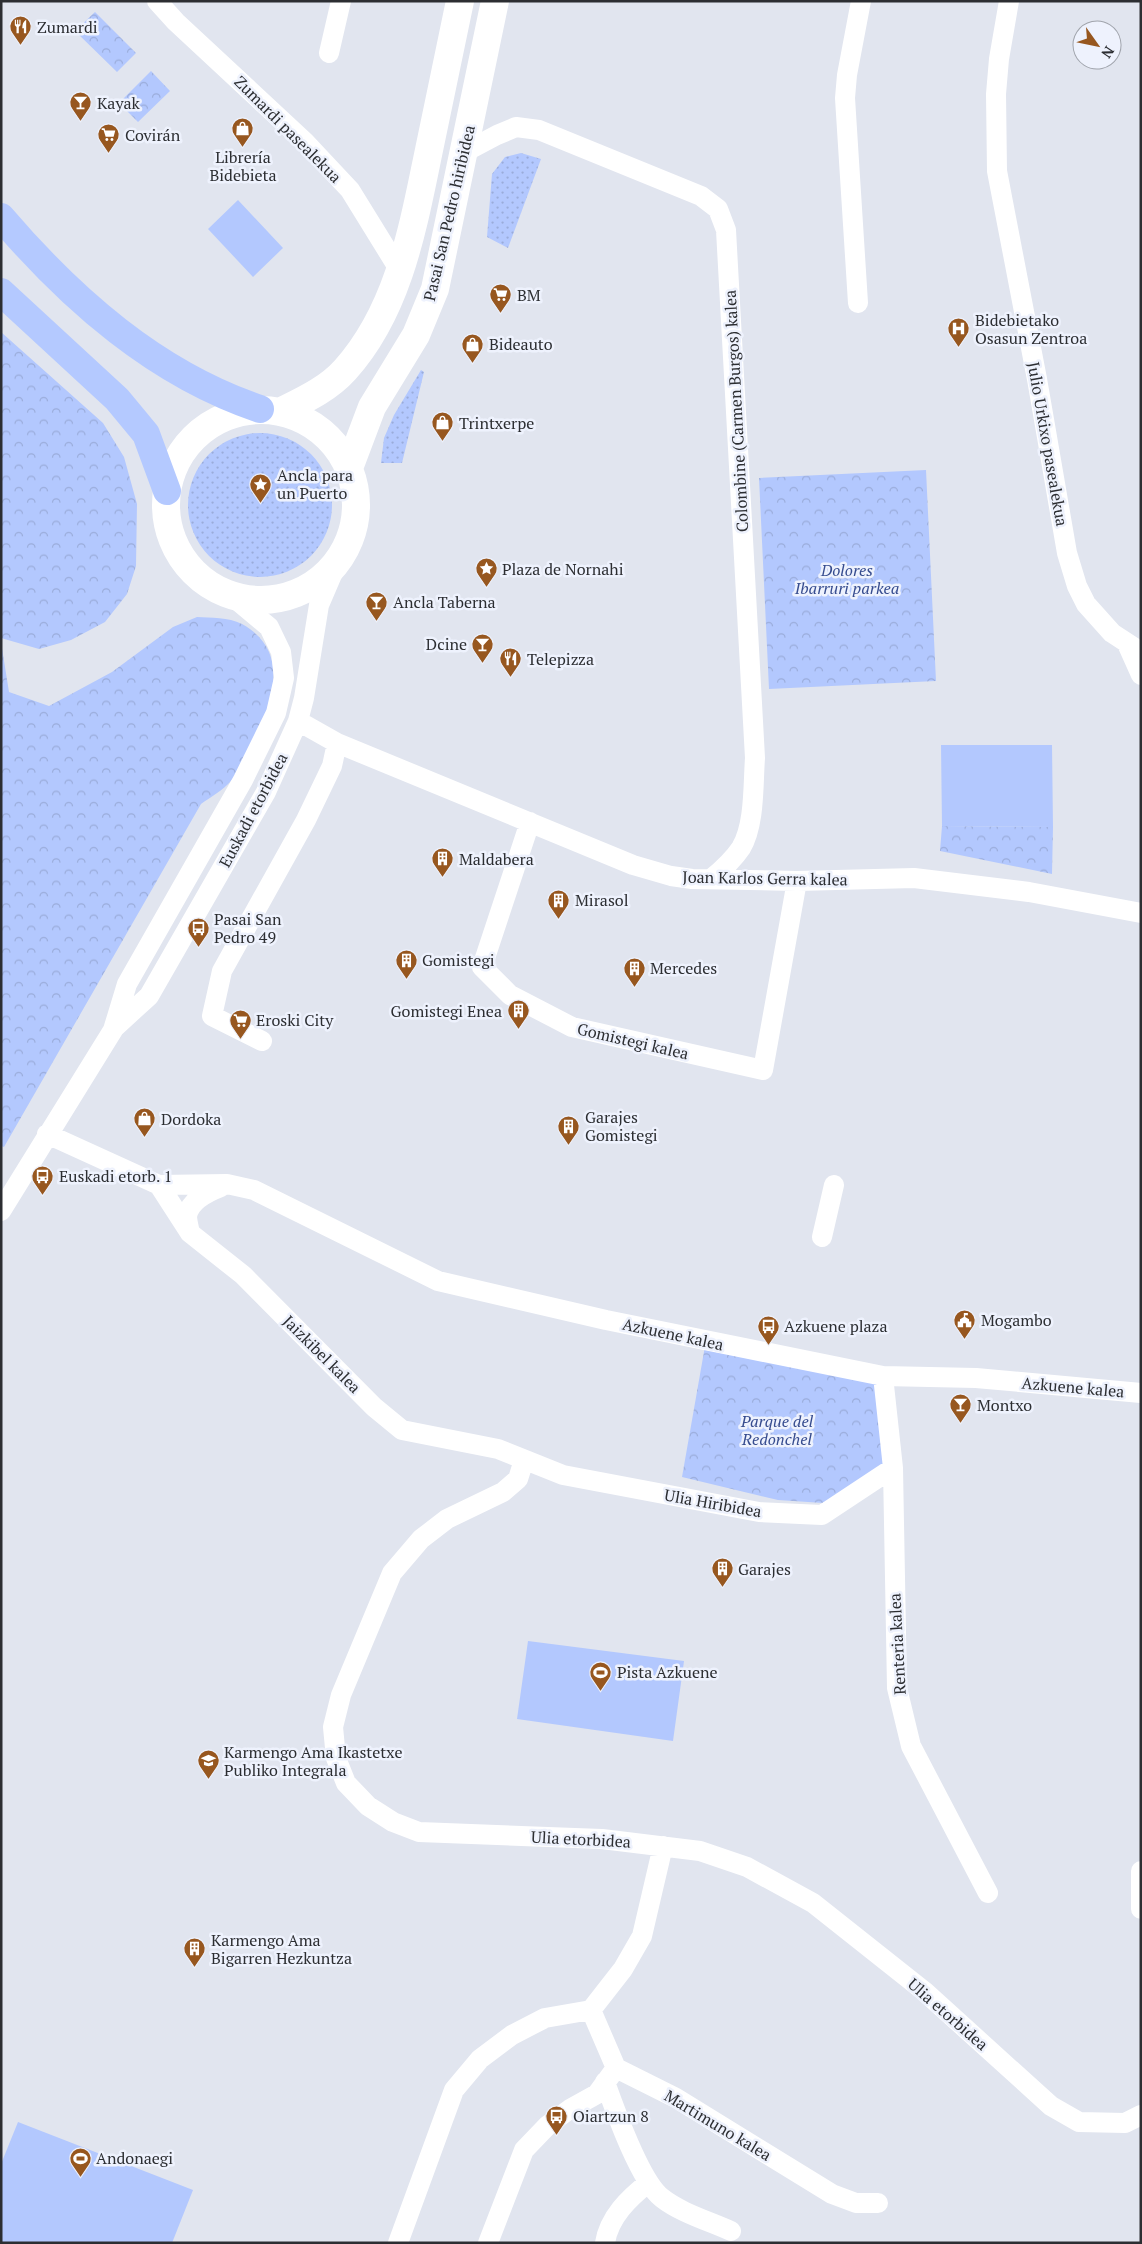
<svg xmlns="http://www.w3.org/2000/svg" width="1142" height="2244" viewBox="0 0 1142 2244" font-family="'PT Serif',serif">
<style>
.grass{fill:url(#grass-dots)}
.forest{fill:url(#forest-crowns)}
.pitch{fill:#b3c8fe}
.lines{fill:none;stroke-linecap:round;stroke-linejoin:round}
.street{stroke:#fff;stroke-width:20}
.secondary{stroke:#fff;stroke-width:28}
.highway{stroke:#b4c9ff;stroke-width:28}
.labels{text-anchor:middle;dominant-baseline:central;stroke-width:5;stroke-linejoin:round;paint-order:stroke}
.poi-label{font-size:16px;fill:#2c2e32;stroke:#eef2fd;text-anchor:start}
.street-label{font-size:16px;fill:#2c2e32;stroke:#eef2fd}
.park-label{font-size:16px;font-style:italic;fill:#364c8f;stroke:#eef2fd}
</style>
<defs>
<pattern id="grass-dots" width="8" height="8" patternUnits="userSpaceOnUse" patternTransform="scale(1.25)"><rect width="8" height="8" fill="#b3c8fe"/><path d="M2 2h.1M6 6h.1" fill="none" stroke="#9aacda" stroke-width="1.8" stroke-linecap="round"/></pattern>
<pattern id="forest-crowns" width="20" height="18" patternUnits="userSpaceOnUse" patternTransform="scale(1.25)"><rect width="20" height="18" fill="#b3c8fe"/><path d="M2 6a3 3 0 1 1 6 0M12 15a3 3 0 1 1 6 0" fill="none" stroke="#9aacda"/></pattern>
</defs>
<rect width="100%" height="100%" fill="#e1e5ef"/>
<!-- grass -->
<path class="grass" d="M521,153L541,159L508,248L487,237L492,174L505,157Z
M421,370L424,372L402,463H381L384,438L394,415Z
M188 505a72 72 0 1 1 144 0a72 72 0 1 1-144 0Z"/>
<!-- forest -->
<path class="forest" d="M95,12L136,53L117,72L75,31Z
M151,71L170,91L138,122L119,103Z
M1,332L103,423L124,457L137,504L136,566L127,594L105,622L71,640L39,649L1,638Z
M926,470L936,681L769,689L759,478Z
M197,617C211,618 228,617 242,624C291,651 273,702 253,741C247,753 241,772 231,781C223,790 211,797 201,804L4,1147L1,1146V642L9,692L49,706L112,672L173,627Z
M942,826L1053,827L1052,874L940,851Z
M705,1346L876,1381L886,1465L823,1503L778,1500L682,1477Z"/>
<!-- pitch -->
<path class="pitch" d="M238,200L283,248L253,277L208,229Z
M941,745H1052L1053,827L942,826Z
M528,1641L684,1661L673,1741L517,1719Z
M18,2122L193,2190L172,2243H1V2164Z"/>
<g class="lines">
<!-- street -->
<path class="street" d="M157,1L176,22L305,142L350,190L400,271
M1009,1L999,59L996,94L997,171L1037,379L1067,553L1077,586L1086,604L1112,633L1141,652
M329,53L341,1
M463,153L497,135L516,127L539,130L701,196L718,209L726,230L755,758C753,784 755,825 741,848C733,860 722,870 711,879
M858,303L845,98L847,75L861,1
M1128,646L1141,675
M298,721L337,743L633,865L671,876L692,879L797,881L914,878L1029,892L1141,913
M530,822L482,967L510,995L572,1027L763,1070L797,881
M114,1028L149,996L266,792L298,721L304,698L319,605L337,563
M262,1041L212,1016L222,971L306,820L332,766L337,743
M47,1134L159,1185L227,1184L254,1190L438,1281L606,1320L883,1376L976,1378L1141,1393
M159,1185L190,1233L243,1275L374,1407L402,1430L498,1449L563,1475L759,1512L822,1515L893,1468
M1,1211L113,1030L127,984L243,780L276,713L284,678L281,652L269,627L232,596
M190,1233C189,1228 187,1221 187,1216C190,1200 208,1192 221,1187
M822,1237L834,1185
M883,1376L893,1468L897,1688L911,1746L988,1893
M524,1460L518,1479L503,1492L447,1519L421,1539L392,1573L341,1695L333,1727L336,1758L346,1783L368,1806L393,1822L419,1832L602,1839L700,1851L747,1867L813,1903L924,1991L1051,2106L1079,2122L1125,2123L1141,2115
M1141,1871V1909
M591,2010L616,2068L676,2098L832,2194L856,2203H878
M591,2010L623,1969L642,1936L663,1846
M605,2082C615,2110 640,2181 662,2198C681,2213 709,2221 731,2231
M398,2243L454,2090L480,2059L512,2035L545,2018L591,2010
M488,2243L524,2150L548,2125L570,2109L597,2094L616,2068
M605,2243C609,2217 629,2198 648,2183"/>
<!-- secondary -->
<path class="secondary" d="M166 505a95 95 0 1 1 190 0a95 95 0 1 1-190 0Z
M282,411C304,400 328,389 345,370C399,310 413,227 429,150C439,100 450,51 460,1
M349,468L372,407L416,335L435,289L495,1"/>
<!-- highway -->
<path class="highway" d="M1,217C72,300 156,374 260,409
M1,292L117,399L146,434L167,491"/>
</g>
<!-- icons -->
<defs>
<symbol id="restaurant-pin" viewBox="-11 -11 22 30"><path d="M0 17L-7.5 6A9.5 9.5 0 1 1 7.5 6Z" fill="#97571f" stroke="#eef2fd"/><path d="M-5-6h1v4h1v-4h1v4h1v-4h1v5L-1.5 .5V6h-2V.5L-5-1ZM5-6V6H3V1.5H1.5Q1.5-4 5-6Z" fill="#fff"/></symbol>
<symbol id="bar-pin" viewBox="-11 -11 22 30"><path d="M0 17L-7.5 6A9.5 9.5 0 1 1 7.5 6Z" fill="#97571f" stroke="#eef2fd"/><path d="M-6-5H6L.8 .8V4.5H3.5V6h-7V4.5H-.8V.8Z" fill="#fff"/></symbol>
<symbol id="shop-pin" viewBox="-11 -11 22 30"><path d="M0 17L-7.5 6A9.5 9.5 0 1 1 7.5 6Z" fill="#97571f" stroke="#eef2fd"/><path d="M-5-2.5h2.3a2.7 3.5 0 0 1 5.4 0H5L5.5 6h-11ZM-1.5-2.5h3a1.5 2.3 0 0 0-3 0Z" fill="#fff"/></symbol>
<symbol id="supermarket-pin" viewBox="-11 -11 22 30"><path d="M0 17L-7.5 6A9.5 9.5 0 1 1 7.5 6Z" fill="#97571f" stroke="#eef2fd"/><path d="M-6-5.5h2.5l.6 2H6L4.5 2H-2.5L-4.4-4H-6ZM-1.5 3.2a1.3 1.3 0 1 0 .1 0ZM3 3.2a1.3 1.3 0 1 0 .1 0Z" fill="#fff"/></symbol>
<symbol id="hospital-pin" viewBox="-11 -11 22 30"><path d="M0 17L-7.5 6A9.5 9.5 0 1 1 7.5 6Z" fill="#97571f" stroke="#eef2fd"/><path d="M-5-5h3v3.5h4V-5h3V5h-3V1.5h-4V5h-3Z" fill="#fff"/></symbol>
<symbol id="sight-pin" viewBox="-11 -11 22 30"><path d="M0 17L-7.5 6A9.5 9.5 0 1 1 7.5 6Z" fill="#97571f" stroke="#eef2fd"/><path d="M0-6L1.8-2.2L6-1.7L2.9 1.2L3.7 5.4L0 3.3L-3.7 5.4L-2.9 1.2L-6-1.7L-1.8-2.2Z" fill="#fff"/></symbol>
<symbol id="building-pin" viewBox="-11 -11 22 30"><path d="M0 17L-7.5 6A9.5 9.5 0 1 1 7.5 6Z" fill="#97571f" stroke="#eef2fd"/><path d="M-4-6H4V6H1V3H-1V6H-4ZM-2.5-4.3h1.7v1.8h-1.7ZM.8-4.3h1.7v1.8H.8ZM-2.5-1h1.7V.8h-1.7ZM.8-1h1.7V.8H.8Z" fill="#fff"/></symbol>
<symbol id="bus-pin" viewBox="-11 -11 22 30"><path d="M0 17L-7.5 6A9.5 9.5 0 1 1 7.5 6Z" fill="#97571f" stroke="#eef2fd"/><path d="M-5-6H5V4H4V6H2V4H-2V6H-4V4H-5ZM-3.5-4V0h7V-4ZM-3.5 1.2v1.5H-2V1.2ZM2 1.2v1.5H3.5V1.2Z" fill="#fff"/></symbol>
<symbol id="civic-pin" viewBox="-11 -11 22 30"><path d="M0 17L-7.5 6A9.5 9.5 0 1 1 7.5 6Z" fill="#97571f" stroke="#eef2fd"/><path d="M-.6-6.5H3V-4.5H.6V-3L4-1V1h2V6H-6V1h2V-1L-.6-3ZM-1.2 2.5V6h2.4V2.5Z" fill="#fff"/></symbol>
<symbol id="stadium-pin" viewBox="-11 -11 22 30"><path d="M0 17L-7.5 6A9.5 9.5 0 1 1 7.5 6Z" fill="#97571f" stroke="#eef2fd"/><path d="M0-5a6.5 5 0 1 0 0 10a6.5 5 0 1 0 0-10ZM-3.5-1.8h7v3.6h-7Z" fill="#fff"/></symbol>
<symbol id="school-pin" viewBox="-11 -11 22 30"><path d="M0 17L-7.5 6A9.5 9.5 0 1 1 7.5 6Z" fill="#97571f" stroke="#eef2fd"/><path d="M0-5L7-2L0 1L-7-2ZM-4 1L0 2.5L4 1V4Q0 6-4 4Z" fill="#fff"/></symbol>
</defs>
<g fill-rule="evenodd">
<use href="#restaurant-pin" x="8" y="14" width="25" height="34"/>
<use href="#bar-pin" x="68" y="90" width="25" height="34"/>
<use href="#shop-pin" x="230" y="116" width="25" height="34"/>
<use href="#supermarket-pin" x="96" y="122" width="25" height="34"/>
<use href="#supermarket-pin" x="488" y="282" width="25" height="34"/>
<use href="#hospital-pin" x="946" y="316" width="25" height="34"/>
<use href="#shop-pin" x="460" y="332" width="25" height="34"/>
<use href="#shop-pin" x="430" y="410" width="25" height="34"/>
<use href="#sight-pin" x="248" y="472" width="25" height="34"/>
<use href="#sight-pin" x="474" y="556" width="25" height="34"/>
<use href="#bar-pin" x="364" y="590" width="25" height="34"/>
<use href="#bar-pin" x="470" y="632" width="25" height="34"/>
<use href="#restaurant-pin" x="498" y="646" width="25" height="34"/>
<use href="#building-pin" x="430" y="846" width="25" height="34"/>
<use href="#building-pin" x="546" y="888" width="25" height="34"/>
<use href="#bus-pin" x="186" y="916" width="25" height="34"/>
<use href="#building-pin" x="394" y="948" width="25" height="34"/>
<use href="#building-pin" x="622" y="956" width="25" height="34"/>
<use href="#building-pin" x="506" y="998" width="25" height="34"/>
<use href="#supermarket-pin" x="228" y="1008" width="25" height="34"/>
<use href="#shop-pin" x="132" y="1106" width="25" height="34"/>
<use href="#building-pin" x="556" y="1114" width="25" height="34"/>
<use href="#bus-pin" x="30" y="1164" width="25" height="34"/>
<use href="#civic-pin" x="952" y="1308" width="25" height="34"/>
<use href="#bus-pin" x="756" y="1314" width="25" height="34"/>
<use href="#bar-pin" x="948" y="1392" width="25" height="34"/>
<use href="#building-pin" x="710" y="1556" width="25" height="34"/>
<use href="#stadium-pin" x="588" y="1660" width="25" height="34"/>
<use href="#school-pin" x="196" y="1748" width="25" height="34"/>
<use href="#building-pin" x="182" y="1936" width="25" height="34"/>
<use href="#bus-pin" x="544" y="2104" width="25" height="34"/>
<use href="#stadium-pin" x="68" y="2146" width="25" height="34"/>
</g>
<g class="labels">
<!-- poi labels -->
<g class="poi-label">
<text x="37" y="27">Zumardi</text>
<text x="97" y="103">Kayak</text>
<text x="125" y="135">Covirán</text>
<text x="243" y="157" text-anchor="middle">Librería<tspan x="243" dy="18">Bidebieta</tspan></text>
<text x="517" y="295">BM</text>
<text x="975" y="320">Bidebietako<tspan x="975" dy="18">Osasun Zentroa</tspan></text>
<text x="489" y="344">Bideauto</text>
<text x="459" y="423">Trintxerpe</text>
<text x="277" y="475">Ancla para<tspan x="277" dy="18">un Puerto</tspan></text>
<text x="502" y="569">Plaza de Nornahi</text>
<text x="393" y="602">Ancla Taberna</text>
<text x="467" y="644" text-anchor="end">Dcine</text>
<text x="527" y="659">Telepizza</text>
<text x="459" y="859">Maldabera</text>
<text x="575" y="900">Mirasol</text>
<text x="214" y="919">Pasai San<tspan x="214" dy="18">Pedro 49</tspan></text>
<text x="422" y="960">Gomistegi</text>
<text x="650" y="968">Mercedes</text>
<text x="502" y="1011" text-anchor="end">Gomistegi Enea</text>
<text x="256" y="1020">Eroski City</text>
<text x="585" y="1117">Garajes<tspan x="585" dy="18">Gomistegi</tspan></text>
<text x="161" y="1119">Dordoka</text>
<text x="59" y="1176">Euskadi etorb. 1</text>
<text x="981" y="1320">Mogambo</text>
<text x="784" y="1326">Azkuene plaza</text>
<text x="977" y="1405">Montxo</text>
<text x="738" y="1569">Garajes</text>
<text x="617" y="1672">Pista Azkuene</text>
<text x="224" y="1752">Karmengo Ama Ikastetxe<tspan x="224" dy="18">Publiko Integrala</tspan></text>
<text x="211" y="1940">Karmengo Ama<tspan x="211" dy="18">Bigarren Hezkuntza</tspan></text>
<text x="573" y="2116">Oiartzun 8</text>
<text x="96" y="2158">Andonaegi</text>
</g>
<!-- street labels -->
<g class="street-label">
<text transform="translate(288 129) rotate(45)">Zumardi pasealekua</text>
<text transform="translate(449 213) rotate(-77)">Pasai San Pedro hiribidea</text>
<text transform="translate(736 411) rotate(-93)">Colombine (Carmen Burgos) kalea</text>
<text transform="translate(1048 444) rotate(80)">Julio Urkixo pasealekua</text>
<text transform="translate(253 810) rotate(-62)">Euskadi etorbidea</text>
<text transform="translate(765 878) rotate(1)">Joan Karlos Gerra kalea</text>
<text transform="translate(633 1041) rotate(13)">Gomistegi kalea</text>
<text transform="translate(673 1334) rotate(12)">Azkuene kalea</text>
<text transform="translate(322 1354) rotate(45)">Jaizkibel kalea</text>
<text transform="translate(1073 1387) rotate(5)">Azkuene kalea</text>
<text transform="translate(713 1503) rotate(10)">Ulia Hiribidea</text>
<text transform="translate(897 1644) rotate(-93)">Renteria kalea</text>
<text transform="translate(581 1839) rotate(3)">Ulia etorbidea</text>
<text transform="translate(948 2014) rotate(41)">Ulia etorbidea</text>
<text transform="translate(718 2125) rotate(31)">Martimuno kalea</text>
</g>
<!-- park labels -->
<g class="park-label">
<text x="847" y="570">Dolores<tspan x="847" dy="18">Ibarruri parkea</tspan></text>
<text x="777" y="1421">Parque del<tspan x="777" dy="18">Redonchel</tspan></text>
</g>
</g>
<!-- border -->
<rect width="1142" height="2244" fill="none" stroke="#2c2e32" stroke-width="5"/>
<!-- north arrow -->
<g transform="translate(1097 45) rotate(123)"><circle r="24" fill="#eef2fd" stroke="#a0a4ac"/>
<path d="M0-4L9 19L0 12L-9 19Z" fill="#97571f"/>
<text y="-8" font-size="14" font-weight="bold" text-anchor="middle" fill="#2c2e32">N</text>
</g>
</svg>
